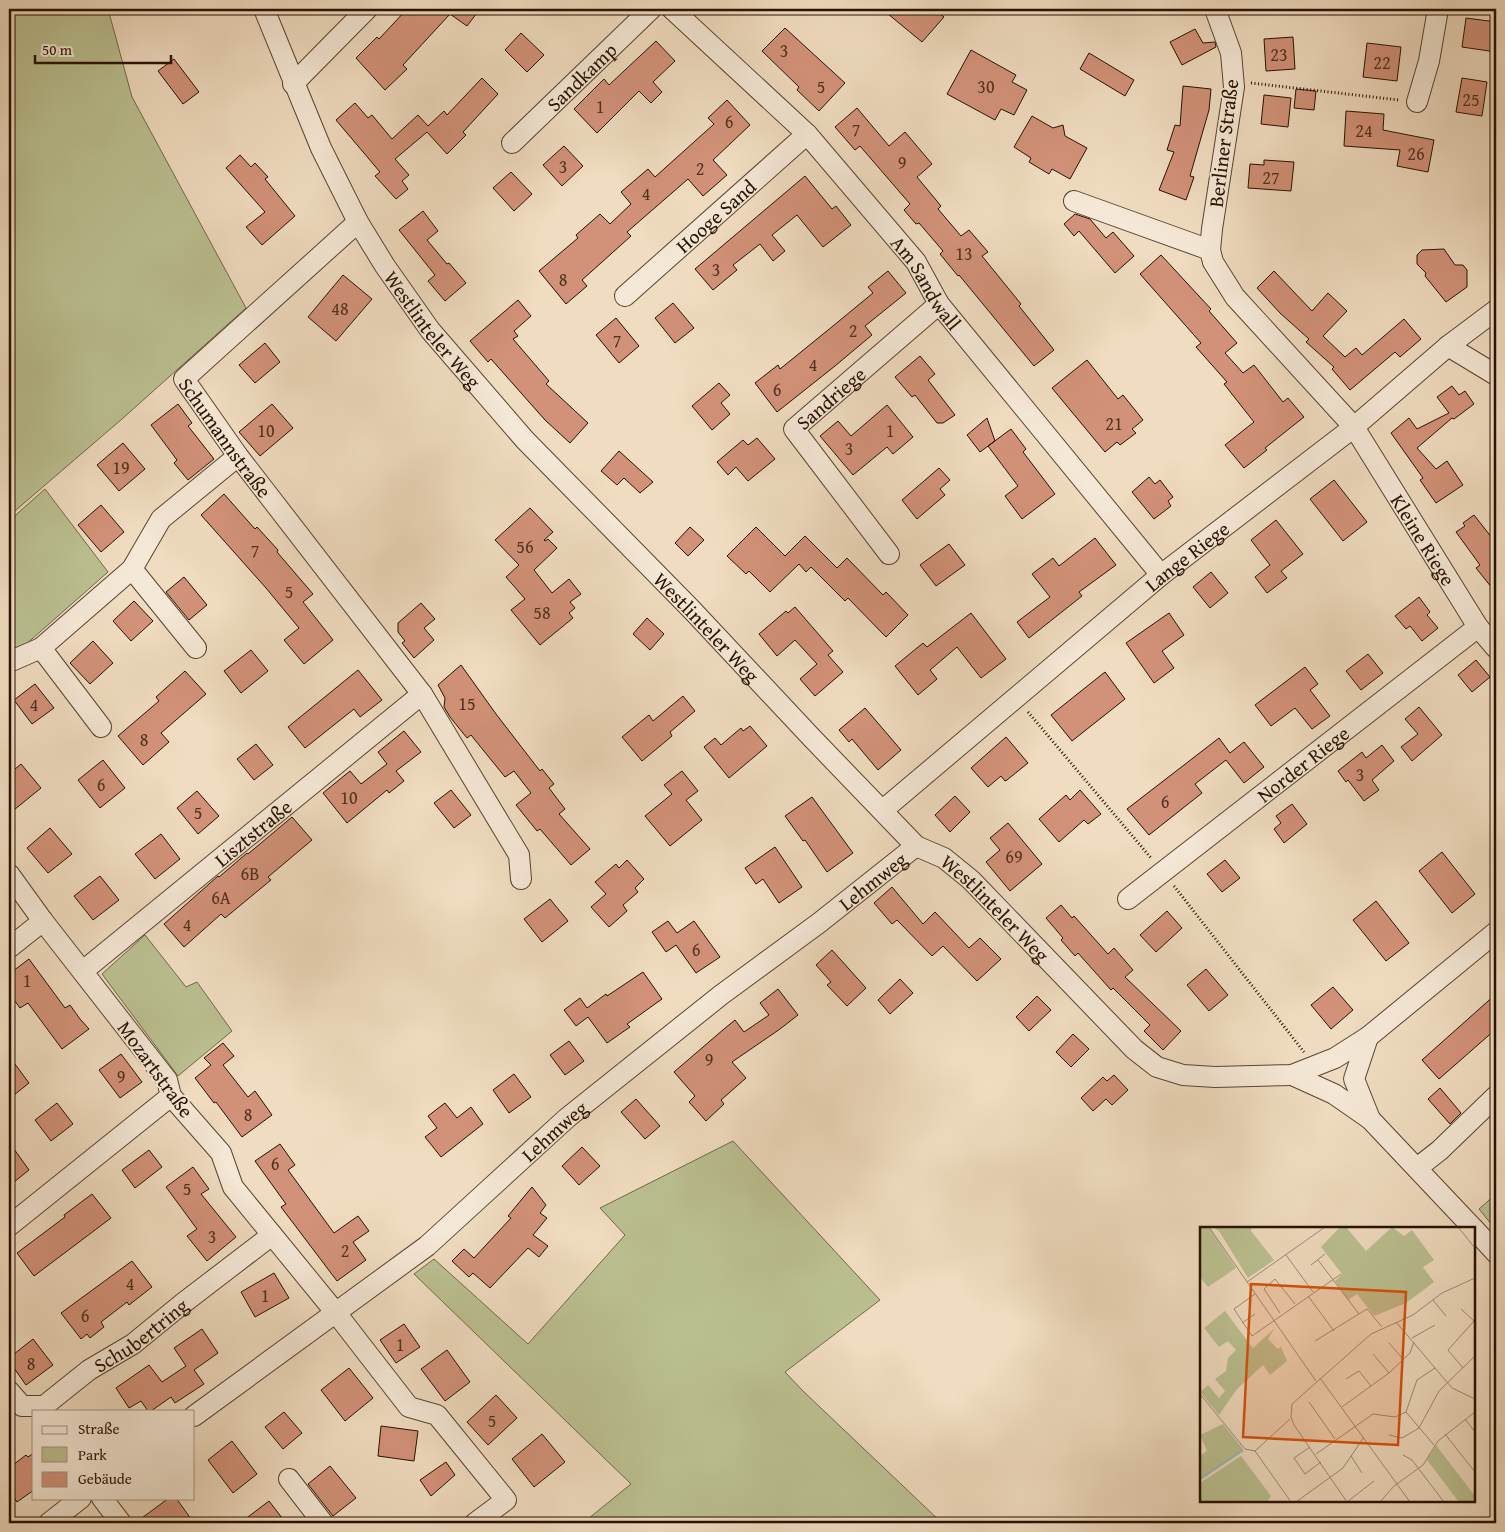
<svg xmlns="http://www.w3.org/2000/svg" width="1505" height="1532" viewBox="0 0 1505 1532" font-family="'Gentium Book Plus',serif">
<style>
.green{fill:#bbc091;stroke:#716848}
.building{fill:#d29279;stroke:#271100}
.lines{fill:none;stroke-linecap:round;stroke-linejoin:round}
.minor-casing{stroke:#594430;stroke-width:22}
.path{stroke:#271100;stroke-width:3;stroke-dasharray:1 2.5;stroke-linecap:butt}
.minor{stroke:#f5e8d6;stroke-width:20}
.labels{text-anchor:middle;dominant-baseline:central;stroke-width:4;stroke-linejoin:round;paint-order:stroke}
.number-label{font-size:18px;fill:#52311e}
.street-label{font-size:20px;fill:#271100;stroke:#f5e8d6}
.inset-river{fill:none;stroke:#9abbb3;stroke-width:2.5}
.inset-road{fill:none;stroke:#a08b73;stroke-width:1}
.view{fill:#d5520b;fill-opacity:0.15;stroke:#d5520b;stroke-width:2.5}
.inset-edge{fill:none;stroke:#271100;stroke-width:2.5}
</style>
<rect width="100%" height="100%" fill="#f0dcc0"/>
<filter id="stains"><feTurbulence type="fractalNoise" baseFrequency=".004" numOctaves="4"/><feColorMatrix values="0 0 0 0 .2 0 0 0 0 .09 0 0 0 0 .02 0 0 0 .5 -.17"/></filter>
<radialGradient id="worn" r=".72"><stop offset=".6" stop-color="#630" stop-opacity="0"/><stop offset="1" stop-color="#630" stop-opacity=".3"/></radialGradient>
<!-- green -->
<path class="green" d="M9,9H108L132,97L246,308L122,419L9,516Z
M45,489L108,572L24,646L9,652V521Z
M145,935L186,987L197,982L232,1031L178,1076L102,974Z
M733,1141L880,1300L785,1372L803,1391L942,1523H583L631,1484L414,1274L434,1259L528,1344L625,1235L600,1208Z
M1496,1194V1230L1479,1209Z"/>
<!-- building -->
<path class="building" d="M407,9H480L467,26L450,14L403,65L407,69L385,90L356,58L377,37L379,39Z
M882,9H934L944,17L922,42Z
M1466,18L1496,22V52L1462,47Z
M785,28L845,83L819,111L797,90L799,87L762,51Z
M1195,29L1203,43L1215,42L1216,47L1182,65L1170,42Z
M521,33L544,55L527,72L505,50Z
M1293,37L1295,69L1266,71L1264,39Z
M656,41L675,61L653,82L662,92L651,103L639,91L597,133L574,109L604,79L609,85Z
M1367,43L1401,47L1397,81L1363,77Z
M971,50L1016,75L1012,82L1027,90L1014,115L1001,109L995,120L947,94Z
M1089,53L1134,80L1125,96L1080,69Z
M174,59L199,92L183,104L158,71Z
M482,78L498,94L463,132L466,135L447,154L427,132L395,159L409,175L402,181L408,189L396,199L375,176L380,172L336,120L355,103L368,118L372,115L392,139L418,115L428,126L444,111L447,115Z
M1462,78L1487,82L1482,116L1456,112Z
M1183,86L1211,89L1209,110L1190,176L1194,177L1186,200L1159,190L1174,152L1167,150L1175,125L1180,126Z
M1296,89L1316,91L1314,110L1294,108Z
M1264,95L1291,98L1288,127L1261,124Z
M727,100L750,125L713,160L727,175L703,196L688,179L627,232L631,236L582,280L587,286L566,304L539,271L578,238L576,235L600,214L610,224L631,204L621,192L648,169L655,177L714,124L708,118Z
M857,108L889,146L905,132L932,164L917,177L941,206L938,209L961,236L969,230L988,252L982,256L1021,304L1019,306L1054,350L1034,366L959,275L958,276L940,254L943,251L919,223L916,224L904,210L910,204L860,146L855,150L835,127Z
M1346,111L1384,114L1383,130L1434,140L1428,172L1397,166L1400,150L1344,146Z
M1032,116L1053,128L1063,125L1065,136L1087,148L1070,179L1052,169L1049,174L1029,162L1031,158L1014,147Z
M564,146L583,166L562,186L543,165Z
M240,155L251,167L255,163L268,177L265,179L295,216L262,245L246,227L265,212L226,168Z
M1264,160L1294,162L1291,191L1248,188L1250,164L1264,165Z
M511,172L532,194L514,211L493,188Z
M805,176L832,209L836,206L851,225L823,247L797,215L772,235L785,251L773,261L760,244L733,265L737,270L713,290L695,269Z
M423,211L438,231L427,240L447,264L449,263L466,283L445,301L428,281L435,275L399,230Z
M1075,214L1090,219L1106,238L1113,232L1134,256L1115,273L1079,231L1074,236L1064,224Z
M1444,249L1455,265H1463L1467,270V287L1446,302L1425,276L1426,273L1417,264V255L1422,250Z
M1161,255L1211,309L1209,311L1237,343L1225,353L1243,373L1254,365L1283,402L1288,398L1304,417L1265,448L1267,450L1244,468L1225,445L1254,422L1224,384L1227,382L1196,347L1201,343L1140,274Z
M888,271L906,293L865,326L872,335L835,366L777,412L755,383L778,365L780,369L833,326L873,293L868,287Z
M1274,271L1312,311L1328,293L1347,311L1323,336L1345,357L1356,348L1362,355L1404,319L1421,339L1400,357L1395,352L1350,390L1332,369L1334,367L1306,342L1309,339L1280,313L1257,288Z
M343,275L372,299L336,341L308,317Z
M518,300L531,316L514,331L518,336L513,339L549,381L546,384L588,423L570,443L545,420L491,359L488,362L470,341Z
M673,303L694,328L675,343L655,318Z
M616,318L639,346L619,363L596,335Z
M265,343L280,362L255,383L239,365Z
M920,356L935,374L928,380L955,415L943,423H937L915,395L912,397L895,377Z
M1087,360L1118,399L1123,395L1143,420L1132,429L1136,433L1120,445L1117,442L1105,452L1052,388Z
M719,383L730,395L721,403L730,414L712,430L692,406Z
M1452,386L1459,395L1465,391L1474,404L1454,419L1452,418L1417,448L1436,469L1447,461L1463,485L1436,503L1420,480L1423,478L1391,433L1409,418L1417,429L1449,413L1437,397Z
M178,404L192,423L188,426L214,459L188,480L174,463L177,460L151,425Z
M272,404L293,428L260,456L239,432Z
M887,405L913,437L893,454L887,447L853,475L820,436L838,421L851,436Z
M987,418L995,441L980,452L967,435Z
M1011,429L1026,449L1023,452L1055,494L1022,519L1005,496L1018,486L988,446Z
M757,438L775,459L748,481L736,467L728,475L717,462L743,440L748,445Z
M123,443L145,469L119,491L97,465Z
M619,451L653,482L640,493L624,478L617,485L601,471Z
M939,468L950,480L940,489L945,495L917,519L902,500Z
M1149,477L1155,484L1160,480L1173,497L1168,501L1171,506L1154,519L1132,492Z
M1334,480L1367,522L1343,541L1310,499Z
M224,494L255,529L257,527L278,550L277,552L313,594L303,602L333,640L304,664L284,640L299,628L266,588L201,515Z
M101,505L124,532L101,552L78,525Z
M530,508L553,532L544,540L545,541L548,539L557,548L534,570L552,593L569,579L581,594L570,602L575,608L569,613L573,618L540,645L511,610L525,599L506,577L519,565L495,540Z
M1474,515L1496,543V593L1476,568L1480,565L1456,532L1465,526L1463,523Z
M1276,520L1303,554L1281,571L1287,578L1267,593L1255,577L1270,565L1251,540Z
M690,527L704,540L688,556L675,543Z
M756,527L785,556L805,536L837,568L847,558L883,595L886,592L908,615L886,637L848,598L845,601L811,567L806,572L799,564L770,592L749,571L746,574L727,556Z
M1095,538L1116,565L1079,592L1082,596L1029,638L1017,622L1050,597L1032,574L1053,558L1059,566Z
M949,544L965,565L936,586L920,565Z
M1211,572L1228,593L1210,608L1193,587Z
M184,577L207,605L189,620L166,592Z
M1419,597L1430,612L1427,615L1438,628L1422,641L1410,626L1406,629L1395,616Z
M134,601L153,621L131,641L113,621Z
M421,603L435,619L424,628L434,640L414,658L402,643L405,641L398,632V623Z
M795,607L833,651L828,655L843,672L815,696L800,679L817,664L795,640L777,656L759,634L786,611L788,613Z
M971,613L1006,659L981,678L957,647L930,670L937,679L918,695L895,666L923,643L927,647Z
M1169,613L1184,635L1162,651L1174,668L1154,683L1126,643Z
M647,618L664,634L650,650L633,634Z
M93,641L113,663L90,684L70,663Z
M251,650L268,671L241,693L224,671Z
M1368,654L1383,673L1361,690L1346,671Z
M1476,660L1490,677L1472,692L1458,675Z
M461,665L496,714L540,771L542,769L554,784L549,788L565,809L559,814L590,849L571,865L540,829L537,831L516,805L531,793L514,771L505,777L471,735L467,738L450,717L444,707L445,698L438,685Z
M1305,667L1318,684L1310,690L1330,716L1312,729L1295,708L1271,726L1255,705Z
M358,670L382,700L360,717L354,709L305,748L288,727Z
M185,671L206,694L161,733L169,742L143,765L118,736L159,701L156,697Z
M1105,672L1125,699L1072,741L1051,715Z
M35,684L54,708L32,724L14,700Z
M683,696L695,711L670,732L672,736L642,761L622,737L649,715L653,721Z
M1419,707L1442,735L1412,761L1401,747L1418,734L1405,719Z
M865,708L901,750L878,770L852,739L849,742L839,730Z
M750,726L767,746L729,778L704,747L715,738L721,745L741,728L743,731Z
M404,731L421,752L396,771L404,781L389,793L387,790L347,823L323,793L350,771L361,784L387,764L378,752Z
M1006,737L1028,763L1007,780L1005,781L1001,776L988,787L971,768Z
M1219,738L1230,753L1244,742L1264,767L1244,783L1226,760L1195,784L1202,793L1149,835L1127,809Z
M256,744L273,765L254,780L237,759Z
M1382,745L1394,761L1372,780L1379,790L1364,801L1348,780L1346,782L1338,771L1362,752L1366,758Z
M103,760L125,788L100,808L78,780Z
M21,764L41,788L9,814V774Z
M682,771L698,791L686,800L702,820L670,846L645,816L672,794L664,785Z
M451,790L471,815L454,828L434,803Z
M1080,790L1101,814L1088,824L1084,820L1059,842L1039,819L1066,795L1070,800Z
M197,791L219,816L198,834L177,808Z
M955,796L970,812L950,832L935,815Z
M812,797L853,853L827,872L805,840L803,841L785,816Z
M1292,804L1307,824L1284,843L1274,829L1281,823L1276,816Z
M292,817L312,840L268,877L271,880L254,894L225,918L221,914L184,947L164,924L218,876L219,877L247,853L248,854Z
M1008,823L1042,864L1010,891L986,862L1000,850L990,838Z
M50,828L72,854L48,873L27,848Z
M161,834L180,859L155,879L135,854Z
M775,847L802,887L779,903L763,879L756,884L745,868Z
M1442,852L1475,894L1452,913L1419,871Z
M627,860L644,879L635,888L638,892L623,905L627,911L609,927L591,907L606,894L595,882L616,864L619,868Z
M1225,860L1240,878L1222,892L1207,874Z
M100,876L119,900L93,920L74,896Z
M892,887L923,924L935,912L969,948L980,938L1001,959L977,981L943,946L932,956L897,920L892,924L874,903Z
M550,899L568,921L542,942L524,919Z
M1376,901L1409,943L1386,961L1353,920Z
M1061,905L1072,918L1074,916L1108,954L1114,948L1133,970L1125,977L1181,1031L1163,1050L1144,1031L1150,1025L1113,988L1111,990L1078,953L1075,956L1061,940L1063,938L1046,918Z
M1167,911L1182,928L1156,952L1140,935Z
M668,921L677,933L694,921L720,957L696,973L676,945L666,952L652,932Z
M832,950L866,988L847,1006L827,985L831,982L816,965Z
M29,959L65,1008L70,1005L80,1019L89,1029L62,1049L28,1003L20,1008L9,993V974Z
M1206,969L1228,995L1209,1011L1187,985Z
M643,972L662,999L627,1024L630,1027L607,1043L588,1017L576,1026L564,1010L580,998L587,1008L606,994L607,996Z
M900,979L913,993L890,1014L878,1000Z
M1333,987L1353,1010L1331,1029L1311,1005Z
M778,989L798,1015L780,1029L732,1062L746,1078L721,1100L724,1104L706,1121L689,1102L695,1096L674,1072L724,1029L735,1020L744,1032L769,1015L760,1003Z
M1496,994V1029L1439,1079L1422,1060Z
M1037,996L1051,1010L1029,1031L1016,1017Z
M1073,1034L1089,1049L1071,1067L1056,1052Z
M569,1041L584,1061L565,1075L550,1055Z
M223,1043L234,1056L223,1065L248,1097L255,1091L272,1115L242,1137L216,1102L214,1103L195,1078L211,1065L204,1058Z
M121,1054L142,1082L120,1098L99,1070Z
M9,1056L29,1083L9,1099Z
M514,1074L531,1097L509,1113L493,1090Z
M1114,1075L1128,1090L1112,1105L1106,1099L1093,1111L1081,1098L1103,1077L1107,1081Z
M1440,1088L1461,1113L1450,1124L1428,1099Z
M636,1099L660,1126L645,1139L621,1112Z
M57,1103L73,1124L51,1141L35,1120Z
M445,1103L457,1118L471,1107L483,1124L441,1157L425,1137L437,1128L428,1116Z
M9,1142L29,1170L9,1186Z
M280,1144L295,1165L288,1170L334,1233L358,1216L369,1231L353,1242L366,1260L337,1281L281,1207L286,1204L255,1161Z
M582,1147L600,1166L579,1185L562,1166Z
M149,1150L162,1167L135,1188L122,1170Z
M193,1167L209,1189L201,1194L236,1237L207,1261L187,1236L197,1229L166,1187Z
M532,1187L546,1205L540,1213L547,1218L533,1235L548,1246L539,1257L528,1248L490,1288L473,1273L469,1277L452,1261L464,1249L474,1258L511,1218L508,1216Z
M92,1194L111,1218L34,1276L17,1253L65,1217L64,1215Z
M132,1261L152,1287L129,1305L127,1302L101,1322L104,1327L90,1338L87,1334L81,1339L61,1313Z
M274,1273L289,1298L255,1317L241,1292Z
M404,1324L420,1347L396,1363L380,1340Z
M202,1329L218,1353L194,1370L204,1384L175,1403L171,1397L151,1411H148L141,1401L129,1408L116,1388L149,1365L162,1382L186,1366L174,1348Z
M33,1339L53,1365L26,1385L9,1361V1358Z
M447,1350L470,1382L445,1401L421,1369Z
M349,1368L373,1398L345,1421L321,1390Z
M496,1395L517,1418L488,1445L467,1422Z
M284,1412L302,1433L283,1449L265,1427Z
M381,1426L418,1431L414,1461L378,1456Z
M542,1434L565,1462L534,1487L512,1459Z
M232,1441L257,1474L233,1493L208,1460Z
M34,1453V1490L17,1502L9,1490V1468L26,1455L28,1457Z
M446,1462L455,1475L431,1496L420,1480Z
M330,1466L356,1498L333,1516L308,1484Z
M169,1498H176L194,1523H135Z
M269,1501L286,1523H240Z"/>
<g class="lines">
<defs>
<g id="minor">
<path id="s1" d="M264,9L321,148L358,222L385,266L430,330L525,440L692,610L812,738L916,846L944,858L971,880L1134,1049L1157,1067L1183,1075L1215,1077L1292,1075L1335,1058L1368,1037L1496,932"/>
<path id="s2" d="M672,9L807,134L916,262L939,304L1161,575"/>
<path id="s3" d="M1215,9L1231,53L1234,87L1212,229L1210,250L1213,262L1235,297L1354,427L1478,627L1496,648"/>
<path d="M293,84L367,9"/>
<path d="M1417,102L1429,61L1438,9"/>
<path id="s4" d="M512,143L651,9"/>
<path d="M1074,201L1210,250"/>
<path id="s5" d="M358,222L184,379L238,456L422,694L519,855L521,879"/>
<path id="s6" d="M625,296L807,134"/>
<path d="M1448,346L1496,375"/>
<path id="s7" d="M889,554L794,429L939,304"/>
<path d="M132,569L196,648"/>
<path d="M41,648L101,727"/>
<path d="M9,662L41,648L132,569L161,519L238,456"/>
<path id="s8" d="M883,810L1161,575L1354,427L1448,346L1496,310"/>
<path d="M9,874L43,921L167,1080L171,1096L221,1153L233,1187L336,1313L409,1407L437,1415L506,1500L475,1523"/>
<path id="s9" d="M1128,899L1478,627"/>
<path d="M9,948L43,921"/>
<path id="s10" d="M83,971L422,694"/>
<path d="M1368,1037L1354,1079L1370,1119"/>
<path d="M1292,1075L1334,1094L1370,1119L1473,1228"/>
<path d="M1417,1168L1440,1150L1496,1096"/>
<path d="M9,1226L171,1096"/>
<path d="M1474,1229L1496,1253"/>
<path id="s11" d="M9,1391L22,1406H44L89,1370L133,1344L182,1304L272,1235"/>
<path id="s12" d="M194,1416L427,1246L567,1118L721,995L819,923L916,846"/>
<path d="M289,1479L323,1523"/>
<path d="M102,1498L121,1523"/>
<path d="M49,1523L81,1498"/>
</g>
</defs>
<!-- minor casing -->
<use href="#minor" class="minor-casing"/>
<!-- path -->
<path class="path" d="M1251,83L1399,100
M1028,712L1151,858
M1174,886L1304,1052"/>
<!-- minor -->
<use href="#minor" class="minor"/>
</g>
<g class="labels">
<!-- number labels -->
<g class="number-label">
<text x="784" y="50">3</text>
<text x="1279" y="54">23</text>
<text x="1382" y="62">22</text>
<text x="821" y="86">5</text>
<text x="986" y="86">30</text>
<text x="1471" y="99">25</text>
<text x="600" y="106">1</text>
<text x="729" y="121">6</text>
<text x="856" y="129">7</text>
<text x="1364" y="130">24</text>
<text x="1416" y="153">26</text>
<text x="902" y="162">9</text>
<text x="563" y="166">3</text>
<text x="700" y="168">2</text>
<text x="1271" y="177">27</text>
<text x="646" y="193">4</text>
<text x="964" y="253">13</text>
<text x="716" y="269">3</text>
<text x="563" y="279">8</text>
<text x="340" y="308">48</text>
<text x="853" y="330">2</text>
<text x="617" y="340">7</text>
<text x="813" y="364">4</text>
<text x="777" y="389">6</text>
<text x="1114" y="423">21</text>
<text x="266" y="430">10</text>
<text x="890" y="430">1</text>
<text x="849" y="448">3</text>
<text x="121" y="467">19</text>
<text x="525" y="546">56</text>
<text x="255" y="550">7</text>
<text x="289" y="591">5</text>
<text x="542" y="612">58</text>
<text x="467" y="703">15</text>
<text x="34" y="704">4</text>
<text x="144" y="739">8</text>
<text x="1360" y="774">3</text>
<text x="101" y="784">6</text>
<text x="349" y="797">10</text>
<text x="1165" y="801">6</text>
<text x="198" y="812">5</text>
<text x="1014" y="856">69</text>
<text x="250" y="873">6B</text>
<text x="221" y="897">6A</text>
<text x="187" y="924">4</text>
<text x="696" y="949">6</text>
<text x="27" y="980">1</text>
<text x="709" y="1059">9</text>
<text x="121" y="1076">9</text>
<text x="248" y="1114">8</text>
<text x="275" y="1163">6</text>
<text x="187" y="1188">5</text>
<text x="212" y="1236">3</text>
<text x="345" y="1250">2</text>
<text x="130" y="1283">4</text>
<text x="265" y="1295">1</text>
<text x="85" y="1315">6</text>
<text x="400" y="1344">1</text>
<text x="31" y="1363">8</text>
<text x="492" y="1420">5</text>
</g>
<!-- street labels -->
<g class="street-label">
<text stroke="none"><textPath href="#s4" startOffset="96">Sandkamp</textPath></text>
<text transform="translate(1223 143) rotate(-83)">Berliner Straße</text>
<text stroke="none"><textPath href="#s6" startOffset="121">Hooge Sand</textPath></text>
<text stroke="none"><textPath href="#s2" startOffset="375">Am Sandwall</textPath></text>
<text stroke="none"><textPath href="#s1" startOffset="364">Westlinteler Weg</textPath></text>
<text stroke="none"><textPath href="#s7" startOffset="205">Sandriege</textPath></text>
<text stroke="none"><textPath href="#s5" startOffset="306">Schumannstraße</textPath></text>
<text stroke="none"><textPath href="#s3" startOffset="608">Kleine Riege</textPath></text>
<text stroke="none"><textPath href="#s8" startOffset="396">Lange Riege</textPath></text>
<text stroke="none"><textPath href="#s1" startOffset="769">Westlinteler Weg</textPath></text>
<text stroke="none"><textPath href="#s9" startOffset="221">Norder Riege</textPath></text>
<text stroke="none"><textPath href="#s10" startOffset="219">Lisztstraße</textPath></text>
<text stroke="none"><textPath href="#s12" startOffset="865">Lehmweg</textPath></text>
<text stroke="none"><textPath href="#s1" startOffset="1174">Westlinteler Weg</textPath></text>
<text transform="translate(156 1069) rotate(54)">Mozartstraße</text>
<text stroke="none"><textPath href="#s12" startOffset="460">Lehmweg</textPath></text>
<text stroke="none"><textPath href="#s11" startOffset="162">Schubertring</textPath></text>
</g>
</g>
<!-- overview -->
<g transform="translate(1200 1227)">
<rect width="275" height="275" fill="#f0dcc0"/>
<path d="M0,0H9L36,41L8,60L0,50ZM13,0H52L51,4L74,33L48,51L19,4ZM140,0H146L166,24L192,0L204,9L212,3L234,33L223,40L234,55L206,76L174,89L157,67L148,73L135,54L142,47L121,20ZM25,84L53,121L75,101L68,112L78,122L81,120L87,134L70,148L63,138L37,162L19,188L0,165L8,158L19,171L25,164L15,152L26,144L28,131L36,123L28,114L19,120L4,101ZM23,197L43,222L0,251V229L7,224L0,208ZM236,218L275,269V275H259L227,233ZM41,229L71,269L67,275H0V256Z" fill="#bbc091"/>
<path class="inset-river" d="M0,252L43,223"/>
<path class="inset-road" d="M9,0L116,154M258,0L275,21M86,28L113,65M118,33L159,87M111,38L125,27M47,55L125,0M55,67L34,82L52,109L141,47M108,69L134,104M233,73L246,89M261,82L274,94M80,86L64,62L75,52L95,77M196,95L252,161L275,172M42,96L55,87M212,111L235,98M115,114L167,82L182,100M189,116L203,132M173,127L189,146M263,141L248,123L274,94M120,151L210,275M146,152L159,144L171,159M0,167L45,222L55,224M109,175L135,212M142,180L189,146L210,126L214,115M206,185L234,218M265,192L275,205M245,207L275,245M189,208L202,211L219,201L239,164L275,129M110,220L94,231L105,247L121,235M55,224L91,275M55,224L90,192M116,227L173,187L195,190L206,185L217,153L235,141M203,228L212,233L244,275M151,229L162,246M96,275L143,241L164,210M147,275L94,198L91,190L92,177L171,107L213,88L242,66L275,51M147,275L174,254M180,275L194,259L223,238L238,214L275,185"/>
<path class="view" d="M51,57L206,65L198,218L43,210Z"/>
<rect width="275" height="275" class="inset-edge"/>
</g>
<!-- margin -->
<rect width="1505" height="1532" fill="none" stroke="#f0dcc0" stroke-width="30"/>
<rect x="10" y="10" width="1485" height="1512" fill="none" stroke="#271100" stroke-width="2.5"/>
<rect x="15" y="15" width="1475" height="1502" fill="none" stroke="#271100"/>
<!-- legend -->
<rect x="32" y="1410" width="162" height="90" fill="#f5e8d6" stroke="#a39280"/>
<rect x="42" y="1426" width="25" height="8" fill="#f5e8d6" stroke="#a39280"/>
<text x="78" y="1434" font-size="15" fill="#271100">Straße</text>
<rect x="42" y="1447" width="25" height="15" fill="#bbc091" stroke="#a39280"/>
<text x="78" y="1460" font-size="15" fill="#271100">Park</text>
<rect x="42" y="1472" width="25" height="15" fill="#d29279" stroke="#a39280"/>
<text x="78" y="1484" font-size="15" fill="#271100">Gebäude</text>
<!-- scale -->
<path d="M35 55v8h136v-8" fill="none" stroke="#271100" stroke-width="2.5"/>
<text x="42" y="55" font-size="15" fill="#271100" stroke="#f5e8d6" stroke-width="4" paint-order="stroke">50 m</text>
<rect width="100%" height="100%" filter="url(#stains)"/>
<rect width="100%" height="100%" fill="url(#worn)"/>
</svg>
